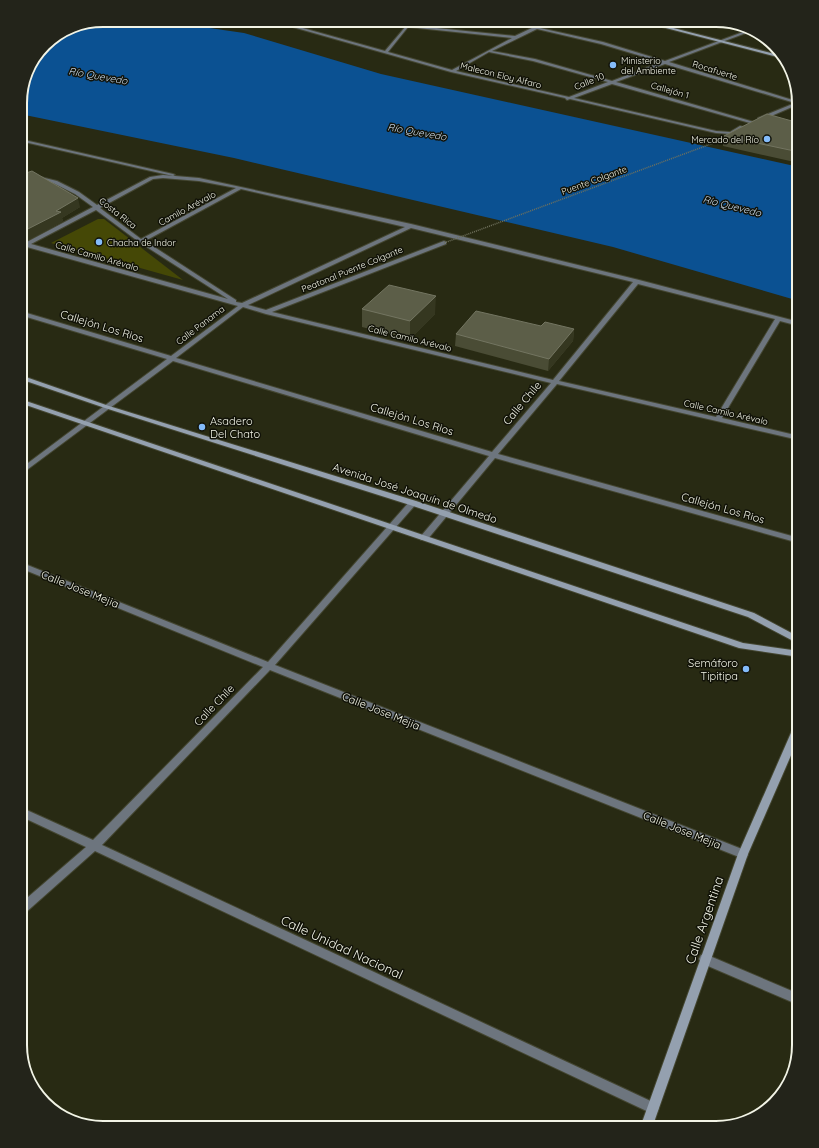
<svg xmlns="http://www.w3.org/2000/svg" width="819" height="1148" viewBox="0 0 819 1148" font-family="Quicksand,sans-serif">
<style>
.green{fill:#454806}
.water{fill:#0b5192}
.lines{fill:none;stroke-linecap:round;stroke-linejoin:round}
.lane-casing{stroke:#444631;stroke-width:2}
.street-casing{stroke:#444631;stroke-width:2}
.secondary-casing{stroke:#444631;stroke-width:2}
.lane{fill:#6d757e;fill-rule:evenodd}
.street{fill:#6d757e;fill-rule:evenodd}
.secondary{fill:#94a0af;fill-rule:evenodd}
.path-bridge{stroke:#70725e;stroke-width:1.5;stroke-dasharray:1 1;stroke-linecap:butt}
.wall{fill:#4a4c35}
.shaded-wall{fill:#353720}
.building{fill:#5c5e48;stroke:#737561}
.poi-dot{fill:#84bcfb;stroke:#111208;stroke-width:1.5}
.labels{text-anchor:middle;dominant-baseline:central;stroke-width:3;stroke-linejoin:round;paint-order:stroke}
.far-poi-label{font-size:9px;fill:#f2f4e6;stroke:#111208;text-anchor:start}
.far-street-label{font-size:9px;fill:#f2f4e6;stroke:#111208}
.far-water-label{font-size:10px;font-style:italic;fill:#cadaec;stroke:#111208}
.street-label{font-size:11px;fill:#f2f4e6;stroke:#111208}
.poi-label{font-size:11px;fill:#f2f4e6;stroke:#111208;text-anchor:start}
.near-street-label{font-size:13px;fill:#f2f4e6;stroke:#111208}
.rim{fill:none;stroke:#f2f4e6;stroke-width:2}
</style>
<rect width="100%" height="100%" fill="#282a13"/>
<!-- green -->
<path class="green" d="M98,219H104L183,280L51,243Z"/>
<!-- water -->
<path class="water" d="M104,20H154L244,33L381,74L799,167V301L613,247L234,158L20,114V98L29,66L48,41L72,26Z"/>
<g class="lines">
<defs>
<path id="lane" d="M20,139L173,174L175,175L173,176L20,141Z"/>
<path id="street" d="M268,20H274L385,51L407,25L515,36L534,27L555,20H561L540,28L603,42L665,61L751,29L754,30L669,62L799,102V104L762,120H758V118L795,103L665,64L616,82L754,122L750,123L612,84L574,98L716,131L730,132L740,126L744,127L731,134L716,133L570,99L567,100L565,98L451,72ZM408,27L512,38L452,70L388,52ZM537,29L601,44L661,62L612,81L535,59L492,51ZM489,52L533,61L608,82L569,97L456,71Z
M332,20H346L369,23L367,24Z
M20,172L57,181L79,192L97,205L150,177L163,175L199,178L411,224L639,280L799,322V326L780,321L722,418L799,436V440L557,384L498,454L799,538V543L495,458L427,540H421L420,538L421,536L489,456L173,361L20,475V469L167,359L20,315V311L171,356L238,306L27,247L20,250L21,243H25L93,207L75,194L53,183L20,174ZM163,178L199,181L236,188L141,239L100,208L153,179ZM241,189L405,227L242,303L236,302V300L145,241ZM96,210L139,242L228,299L31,244ZM411,228L633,282L553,380L272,312L446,244V242L444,241L266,310L248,305ZM638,284L775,319L716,417L559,381ZM243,307L266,314L551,383L492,452L176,358Z
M410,501H416L417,503L275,665L747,851L748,854L747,857L743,858L739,857L270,670L102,845L657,1104L659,1108L657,1112L653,1114L95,851L24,914L20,916V904L86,847L20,816V807L93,840L263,667L20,568V562L268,662Z
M705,954L799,994V1005L701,963L699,959L701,955Z"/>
<path id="secondary" d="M635,20H642L783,56L785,59Z
M20,375L109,406L416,501L754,613L799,637V644L748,617L410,505L105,408L20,379Z
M20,399L743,643L799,651V657L739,648L20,403Z
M799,723V737L748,854L652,1128H640L738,854L794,726L796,724Z"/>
</defs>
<!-- lane casing -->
<use href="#lane" class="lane-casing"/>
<!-- street casing -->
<use href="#street" class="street-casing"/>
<!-- secondary casing -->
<use href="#secondary" class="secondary-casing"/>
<!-- lane -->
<use href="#lane" class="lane"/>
<!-- street -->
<use href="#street" class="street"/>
<!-- secondary -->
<use href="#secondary" class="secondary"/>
<!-- path-bridge -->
<path class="path-bridge" d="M444,243L727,138"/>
</g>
<!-- wall -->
<path class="wall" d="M799,123V163L723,146L724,136Z
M20,175L80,207L62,218L63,221L25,242H20Z
M362,309L435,314L410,339L362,327Z
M541,326L574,329L573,341L548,371L455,346L456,334Z"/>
<!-- shaded-wall -->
<path class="shaded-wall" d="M78,198L80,207L62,218L63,221L25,242L22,232L56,211Z
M436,296L435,314L410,339V321Z
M574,329L573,341L548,371L549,359Z"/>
<!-- building -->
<path class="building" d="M767,114L799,123V152L724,136Z
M32,171L78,198L56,211L61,212L22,232H20V175Z
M389,285L436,296L410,321L362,309Z
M476,311L541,326L545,322L574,329L549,359L456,334Z"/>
<!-- markers -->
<g class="poi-dot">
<circle cx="613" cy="65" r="4"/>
<circle cx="767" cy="139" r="4"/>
<circle cx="99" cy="242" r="4"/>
<circle cx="202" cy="427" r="4"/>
<circle cx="746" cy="669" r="4"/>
</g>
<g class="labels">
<!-- far-poi labels -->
<g class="far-poi-label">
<text x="621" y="60">Ministerio<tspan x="621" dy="10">del Ambiente</tspan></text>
<text x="759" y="139" text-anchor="end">Mercado del Río</text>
<text x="107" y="242">Chacha de Indor</text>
</g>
<!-- far-street labels -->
<g class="far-street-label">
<text transform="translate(715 70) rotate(17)">Rocafuerte</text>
<text transform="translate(501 75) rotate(14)">Malecon Eloy Alfaro</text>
<text transform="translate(589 81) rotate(-22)">Calle 10</text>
<text transform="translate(670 90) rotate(16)">Callejón 1</text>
<text transform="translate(594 180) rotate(-20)">Puente Colgante</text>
<text transform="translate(187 208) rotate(-28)">Camilo Arévalo</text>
<text transform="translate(118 213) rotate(38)">Costa Rica</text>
<text transform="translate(97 256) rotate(16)">Calle Camilo Arévalo</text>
<text transform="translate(352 269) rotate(-22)">Peatonal Puente Colgante</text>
<text transform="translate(200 325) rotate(-37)">Calle Panama</text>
<text transform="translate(410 338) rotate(14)">Calle Camilo Arévalo</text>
<text transform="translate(726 412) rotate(13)">Calle Camilo Arévalo</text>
</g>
<!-- far-water labels -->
<g class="far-water-label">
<text transform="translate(98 76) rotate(10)">Río Quevedo</text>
<text transform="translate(417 132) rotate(10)">Río Quevedo</text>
<text transform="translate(732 206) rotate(14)">Río Quevedo</text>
</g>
<!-- street labels -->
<g class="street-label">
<text transform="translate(102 326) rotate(17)">Callejón Los Rios</text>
<text transform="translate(522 403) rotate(-50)">Calle Chile</text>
<text transform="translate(412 419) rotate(17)">Callejón Los Rios</text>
<text transform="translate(415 493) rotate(18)">Avenida José Joaquín de Olmedo</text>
<text transform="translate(723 508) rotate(16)">Callejón Los Rios</text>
<text transform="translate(80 589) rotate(22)">Calle Jose Mejia</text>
<text transform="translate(214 705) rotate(-46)">Calle Chile</text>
<text transform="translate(381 711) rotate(22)">Calle Jose Mejia</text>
<text transform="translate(682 830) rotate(22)">Calle Jose Mejia</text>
</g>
<!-- poi labels -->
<g class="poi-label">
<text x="210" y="421">Asadero<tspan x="210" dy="13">Del Chato</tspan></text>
<text x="738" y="663" text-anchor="end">Semáforo<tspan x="738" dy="13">Tipitipa</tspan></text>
</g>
<!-- near-street labels -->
<g class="near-street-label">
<text transform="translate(704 920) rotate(-71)">Calle Argentina</text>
<text transform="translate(342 947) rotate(25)">Calle Unidad Nacional</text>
</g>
</g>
<!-- crop -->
<path d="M0 0H819V1148H0ZM103 27H716A76 76 0 0 1 792 103V1045A76 76 0 0 1 716 1121H103A76 76 0 0 1 27 1045V103A76 76 0 0 1 103 27Z" fill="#23241a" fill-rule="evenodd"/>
<path class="rim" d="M103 27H716A76 76 0 0 1 792 103V1045A76 76 0 0 1 716 1121H103A76 76 0 0 1 27 1045V103A76 76 0 0 1 103 27Z"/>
</svg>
